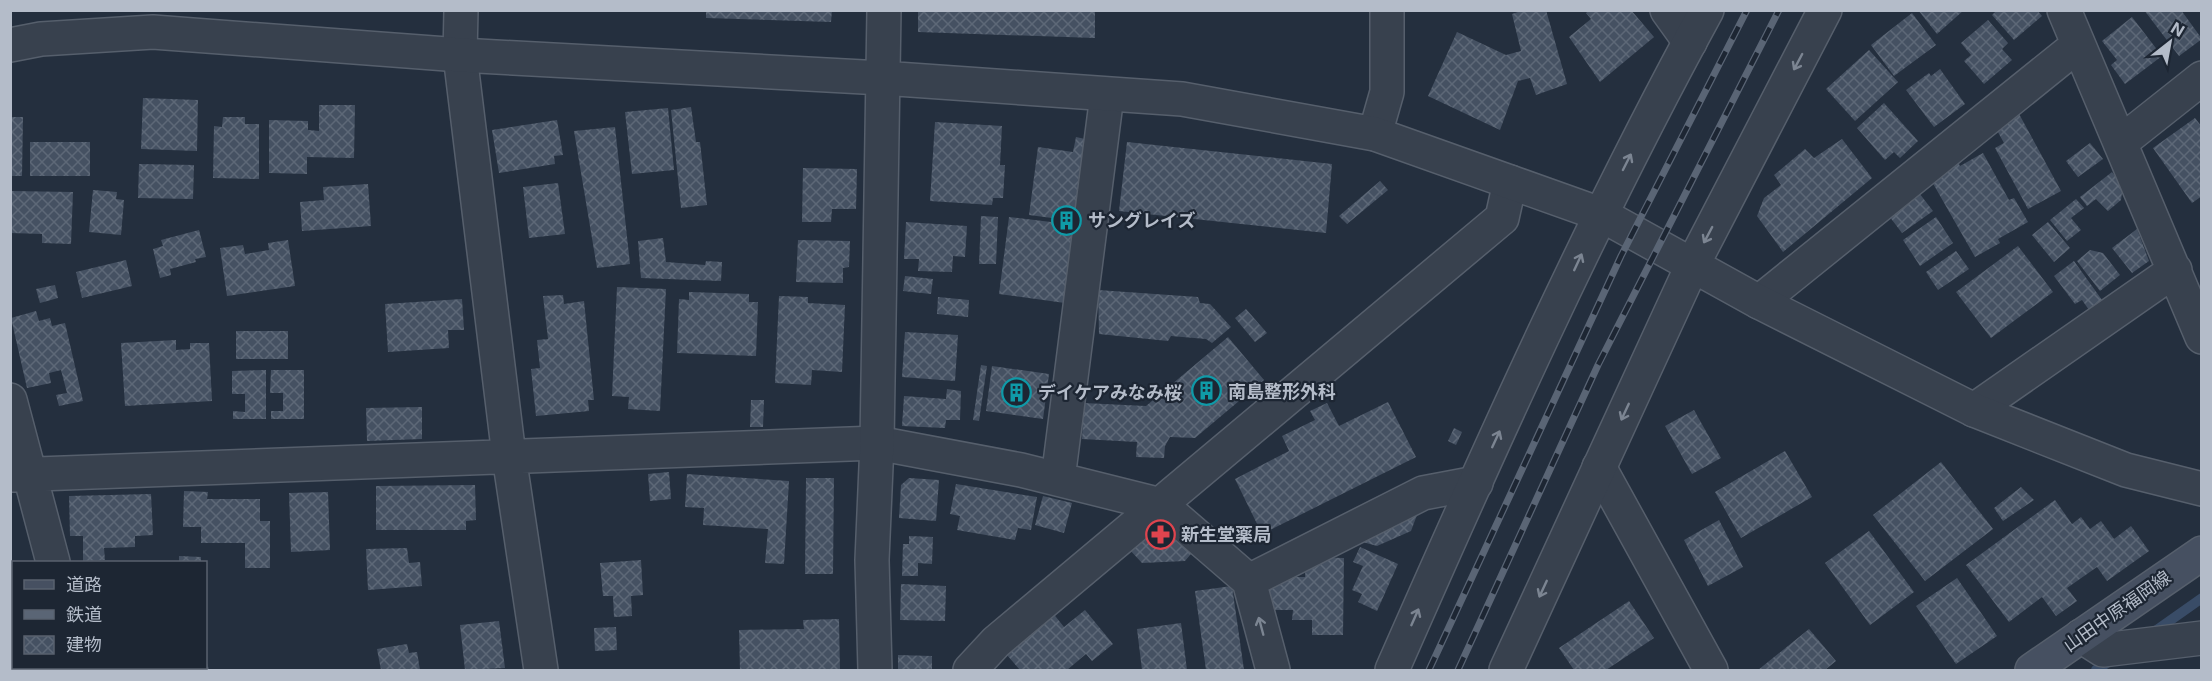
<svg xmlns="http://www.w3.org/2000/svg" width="2212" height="681" viewBox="0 0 2212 681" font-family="Inter,'Noto Sans JP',sans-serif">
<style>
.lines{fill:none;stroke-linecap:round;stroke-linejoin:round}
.stream{stroke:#394c67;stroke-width:10}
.building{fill:url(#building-cross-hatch)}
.minor-casing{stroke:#565f6c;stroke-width:36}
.tertiary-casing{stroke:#565f6c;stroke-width:36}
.secondary-casing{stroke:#565f6c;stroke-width:36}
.minor{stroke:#38414e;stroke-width:33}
.tertiary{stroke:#38414e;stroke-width:33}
.secondary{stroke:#465061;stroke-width:33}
.rail-casing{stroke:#5a6575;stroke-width:7}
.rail{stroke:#1d2633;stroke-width:4.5;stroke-dasharray:14;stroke-linecap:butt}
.oneway{stroke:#7c8592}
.labels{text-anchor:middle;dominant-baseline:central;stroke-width:4.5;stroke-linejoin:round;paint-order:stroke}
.poi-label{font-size:18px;font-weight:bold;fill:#b4bcc9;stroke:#1d2633;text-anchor:start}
.street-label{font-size:18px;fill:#b4bcc9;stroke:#1d2633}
</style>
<defs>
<pattern id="building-cross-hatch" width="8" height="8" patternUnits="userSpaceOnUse" patternTransform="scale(1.5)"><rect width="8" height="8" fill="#455162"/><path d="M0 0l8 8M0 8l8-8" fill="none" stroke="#5d6877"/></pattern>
</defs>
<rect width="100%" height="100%" fill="#242f3e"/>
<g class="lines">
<!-- stream -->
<path class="stream" d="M2151,634L2202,598
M2096,670L2113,659"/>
</g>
<!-- building -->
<path class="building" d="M706,10H832L831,22L706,18Z
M918,10H1095V38L918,32Z
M1524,10H1546L1567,84L1536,95L1530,78L1518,81L1500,130L1428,96L1457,32L1506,55L1521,51L1512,14Z
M1589,10H1631L1654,37L1600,82L1569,37L1591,19L1586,13Z
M1918,10H1964L1937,34Z
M1997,10H2037L2042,16L2014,40L1992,15Z
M2144,10H2181L2202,39L2179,56Z
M1912,13L1936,45L1894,76L1871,45Z
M2132,17L2162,56L2125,84L2111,65L2117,60L2102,41Z
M1988,20L2008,43L2002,49L2012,60L1984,84L1964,61L1971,55L1961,43Z
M1869,50L1898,82L1855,121L1826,89Z
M1940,69L1965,104L1934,127L1906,90L1929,73L1931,76Z
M143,98L198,100L197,151L141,149Z
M1884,103L1918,141L1900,158L1894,152L1885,160L1857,128Z
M319,105H355L354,158L307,157V174L269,173V120L308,121V130L319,131Z
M691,107L696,142H700L707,205L681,208L671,110Z
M668,108L674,170L632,174L625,112Z
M2018,112L2061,191L2028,209L1995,148L2004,143L1994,125Z
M10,117H23L22,176H10Z
M223,117H245V124H259V179L213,178L214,126L222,127Z
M2195,118L2202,127V196L2192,203L2153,148Z
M557,120L563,155L554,156L555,164L499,173L492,130Z
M935,122L1002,126L1000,165H1005L1003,198H993L992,205L930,201Z
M615,127L630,264L597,268L574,131Z
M1076,137L1085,139L1078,189L1086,190L1065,303L999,294L1009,217L1051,222L1052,218L1029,215L1038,147L1073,152Z
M1842,139L1872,178L1783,252L1757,216L1764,198L1781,185L1774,175L1805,149L1814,158Z
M30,142H90V176H30Z
M1127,142L1332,164L1326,233L1119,211Z
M2090,143L2103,159L2078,177L2066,161Z
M1983,153L2009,200L2014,198L2028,222L1998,239L2000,243L1975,257L1927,173L1955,157L1960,166Z
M139,164L194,165L193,199L138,198Z
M803,168L857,169L856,209H832L831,222H802Z
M2112,172L2123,186L2121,200L2108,211L2096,199L2087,206L2080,197Z
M1380,181L1388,190L1347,224L1339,216Z
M558,183L565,234L529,238L523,187Z
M368,184L371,226L302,231L300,202L324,200L323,187Z
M1916,189L1933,211L1902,233L1886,212Z
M93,190L117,192L116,199L124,200L121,235L89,232Z
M10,191L73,192L71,244L42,243V234L10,233Z
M2076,199L2084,208L2071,218L2081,230L2067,241L2050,220Z
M981,216L998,217L996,264H979Z
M1936,217L1953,243L1920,266L1903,240Z
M906,222L967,226L965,257L953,256L952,272L918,271L919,259H904Z
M2048,222L2070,248L2054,262L2032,235Z
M2137,229L2149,261L2132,273L2112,248Z
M199,230L206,257L195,259L196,262L170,269L171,275L160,278L153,249L163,246L161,240Z
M663,238L666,262L705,265L706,261L722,262L721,281L641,278L638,241Z
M288,240L295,286L227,296L220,248L243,245L245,254L269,250L268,243Z
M798,240L850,241L849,267L843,268V283L796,282Z
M2018,246L2053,292L1991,338L1956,292Z
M2090,250L2103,253L2120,275L2100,291L2077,261Z
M1956,251L1969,269L1938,290L1926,272Z
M126,260L132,286L82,298L76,272Z
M2074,261L2102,300L2089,310L2082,300L2075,304L2054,276Z
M905,276L933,279L931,294L903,291Z
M55,285L58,298L40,303L36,289Z
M617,287L666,289L660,411L628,409L629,397L612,396Z
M1098,290L1198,297L1200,303L1210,304L1231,327L1212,343L1206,339L1171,336L1168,341L1099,334Z
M689,292L749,294V302H758L756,356L677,353L679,299L689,300Z
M563,295L564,304L584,301L594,400H588L589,411L536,416L531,369L540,368L537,340L548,339L543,296Z
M779,296L808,297V303L845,305L842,372L812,370L811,385L775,383Z
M938,297L969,300L968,317L937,314Z
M462,299L464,330H448L449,348L388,352L385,304Z
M1246,309L1267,333L1255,342L1235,318Z
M36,311L39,321L50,318L52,326L65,323L83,401L59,406L56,395L67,393L61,370L49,373L51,383L27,388L11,318Z
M236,331H288V359H236Z
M905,332L958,335L955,381L902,377Z
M1228,337L1264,380L1195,438L1170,437L1165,446L1164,458L1136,457L1137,442L1082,439L1084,403L1146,406Z
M176,340V350L190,349V343H209L212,401L125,406L121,343Z
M981,365L987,366L979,421L973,420Z
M992,366L1049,374L1043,419L986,411Z
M266,370V419H233V411L245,412V394H232V371Z
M271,370H304V419H271V411H283V393H270Z
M947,389L961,391L960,420H946L945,428L902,426L904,396L946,399Z
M751,400H764L763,427H750Z
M1388,402L1416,457L1262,534L1235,479L1289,451L1282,436L1315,420L1310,411L1327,403L1339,426Z
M422,407V439L367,441L366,408Z
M1694,410L1721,458L1692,474L1665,426Z
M1454,428L1462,432L1456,445L1448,441Z
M1785,451L1812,497L1741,538L1715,492Z
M1941,462L1993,529L1925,581L1873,515Z
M669,472L671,499L650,501L648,474Z
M687,474L789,481L784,564L765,563L768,529L703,525L704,508L685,507Z
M806,478H834L833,574H805Z
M909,478L939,480L936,521L899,518L901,485Z
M956,484L1037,497L1031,530L1018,528L1015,540L957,530L960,516L950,514Z
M475,485L476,520L466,521V530H376V486Z
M2021,487L2034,500L2003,521L1994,508Z
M184,491L208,492L207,499H260V521H270V568H245V543H201V527H183Z
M328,492L330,550L291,552L289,493Z
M151,494L153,535L135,536V547L104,548L105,560L83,561V536H70L69,496Z
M1043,496L1072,503L1064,533L1035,525Z
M2055,500L2072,524L2081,517L2090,529L2101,521L2114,539L2131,526L2149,551L2107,581L2097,567L2067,588L2077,601L2056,616L2042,597L2009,622L1966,565Z
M1420,507L1411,531L1377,546L1359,541Z
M1157,517L1196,548L1185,561L1142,563L1128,548Z
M1719,520L1743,567L1708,586L1684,540Z
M1869,531L1914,592L1870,625L1825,563Z
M909,536L933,537L932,564L918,563V576H902L903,544H909Z
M1360,547L1398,564L1377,611L1358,602L1362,594L1352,590L1363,566L1353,562Z
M407,548L409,563L420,562L422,586L368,590L366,549Z
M179,556L201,557V562H179Z
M1306,557L1344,558L1343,635H1312V620H1292L1293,610H1269L1270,577H1305Z
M641,560L643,595L631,596L632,616L614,617L613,596H603L600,563Z
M1957,578L1997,636L1956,664L1916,606Z
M901,584L946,586L945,621L900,620Z
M1232,586L1244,670H1206L1195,591Z
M1629,601L1654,638L1606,670H1574L1559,648Z
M14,605V651L10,652V606Z
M1048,607L1064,627L1085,610L1113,644L1092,661L1086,654L1067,670H1020L1000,647Z
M839,619L840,670H740L739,630L804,629L803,620Z
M499,621L505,668L465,670L460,625Z
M1181,623L1187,670H1142L1137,629Z
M616,627L617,650L595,651L594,628Z
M1809,629L1836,661L1825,670H1758Z
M407,644L409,653L417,652L420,670H381L377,649Z
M898,655L932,656V670H898Z
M206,660L209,670H101L100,668H206Z
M14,661V668H51L52,670H10V662Z"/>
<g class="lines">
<defs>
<path id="minor" d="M461,10L460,55L509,456L541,670
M1667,10L1690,42
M2064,10L2202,337
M1375,134L1387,92V10
M2120,143L2202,78
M1759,302L2078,45
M10,400L53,562
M1974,410L2175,270
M1599,467L1711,670
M10,475L877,443L1021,470L1161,505L1249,581L1423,493L1476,483
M1058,479L1107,95
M1249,581L1273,670
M2081,636L2103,650L2202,638
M81,668L82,670
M970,670L996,642L1502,218L1510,182"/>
<path id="tertiary" d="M10,45L41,39L153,32L460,55L882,78L1182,99L1375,134L1600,214L1759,302L1974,410L2126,470L2202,489
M875,670L872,560L877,443L884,10
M1392,670C1490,447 1590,224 1707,10
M1506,670L1693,264L1825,10"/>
<path id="secondary" d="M2032,670L2202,553"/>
</defs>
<!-- minor casing -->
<use href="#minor" class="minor-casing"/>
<!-- tertiary casing -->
<use href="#tertiary" class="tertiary-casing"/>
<!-- secondary casing -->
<use href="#secondary" class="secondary-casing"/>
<!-- minor -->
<use href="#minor" class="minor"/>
<!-- tertiary -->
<use href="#tertiary" class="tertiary"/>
<!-- secondary -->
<use href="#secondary" class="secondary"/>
<defs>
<path id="rail" d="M1429,670L1621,256L1747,10
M1458,670L1598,365L1779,10"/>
</defs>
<!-- rail casing -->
<use href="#rail" class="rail-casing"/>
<!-- rail -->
<use href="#rail" class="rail"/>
</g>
<!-- one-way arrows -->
<defs><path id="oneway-shaft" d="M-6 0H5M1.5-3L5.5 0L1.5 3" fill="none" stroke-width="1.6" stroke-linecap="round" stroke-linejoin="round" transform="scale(1.5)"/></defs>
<g class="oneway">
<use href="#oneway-shaft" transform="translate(1798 62) rotate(118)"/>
<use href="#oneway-shaft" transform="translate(1627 162) rotate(-63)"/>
<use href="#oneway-shaft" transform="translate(1708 235) rotate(118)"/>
<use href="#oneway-shaft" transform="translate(1578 262) rotate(-65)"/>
<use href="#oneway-shaft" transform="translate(1625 412) rotate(115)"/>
<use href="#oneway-shaft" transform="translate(1496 439) rotate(-65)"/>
<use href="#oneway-shaft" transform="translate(1543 589) rotate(115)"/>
<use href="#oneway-shaft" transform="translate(1415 617) rotate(-66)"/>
<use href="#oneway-shaft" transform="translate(1261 626) rotate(-105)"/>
</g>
<!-- icons -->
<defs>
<symbol id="building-ring" viewBox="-11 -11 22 22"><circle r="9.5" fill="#1d2633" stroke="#0f9aa8" stroke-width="1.5"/><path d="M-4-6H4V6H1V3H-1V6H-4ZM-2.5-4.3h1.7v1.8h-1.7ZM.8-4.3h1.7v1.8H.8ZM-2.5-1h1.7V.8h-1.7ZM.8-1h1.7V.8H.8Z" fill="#0f9aa8"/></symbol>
<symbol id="pharmacy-ring" viewBox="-11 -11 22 22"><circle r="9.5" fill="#1d2633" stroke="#e0444e" stroke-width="1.5"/><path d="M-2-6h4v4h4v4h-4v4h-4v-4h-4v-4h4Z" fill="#e0444e"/></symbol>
</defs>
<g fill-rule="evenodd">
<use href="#building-ring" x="1050" y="204" width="33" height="33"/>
<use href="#building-ring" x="1190" y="374" width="33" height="33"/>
<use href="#building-ring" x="1000" y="376" width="33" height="33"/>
<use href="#pharmacy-ring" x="1144" y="518" width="33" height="33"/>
</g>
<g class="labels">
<!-- poi labels -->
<g class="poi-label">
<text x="1088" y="220">サングレイズ</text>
<text x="1228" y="391">南島整形外科</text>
<text x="1038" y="392">デイケアみなみ桜</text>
<text x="1181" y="534">新生堂薬局</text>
</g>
<!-- street labels -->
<g class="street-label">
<text transform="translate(2117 611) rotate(-35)">山田中原福岡線</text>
</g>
</g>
<!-- border -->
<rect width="2212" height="681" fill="none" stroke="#b4bcc9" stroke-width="24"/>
<!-- legend -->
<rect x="12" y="561" width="195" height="108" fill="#1d2633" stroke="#59626f" stroke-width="1.5"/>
<rect x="24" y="580" width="30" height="9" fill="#465061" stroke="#59626f" stroke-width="1.5"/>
<text x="66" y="591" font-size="18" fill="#b4bcc9">道路</text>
<rect x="24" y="610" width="30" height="9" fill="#5a6575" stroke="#59626f" stroke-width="1.5"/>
<text x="66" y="621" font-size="18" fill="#b4bcc9">鉄道</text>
<rect x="24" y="636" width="30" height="18" fill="url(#building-cross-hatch)" stroke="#59626f" stroke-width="1.5"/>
<text x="66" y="651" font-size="18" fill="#b4bcc9">建物</text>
<!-- north arrow -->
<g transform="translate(2170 42) rotate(31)" stroke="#1d2633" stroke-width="4.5" paint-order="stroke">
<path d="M0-4.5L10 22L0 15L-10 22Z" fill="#b4bcc9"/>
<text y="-9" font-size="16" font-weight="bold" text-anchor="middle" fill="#b4bcc9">N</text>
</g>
</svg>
